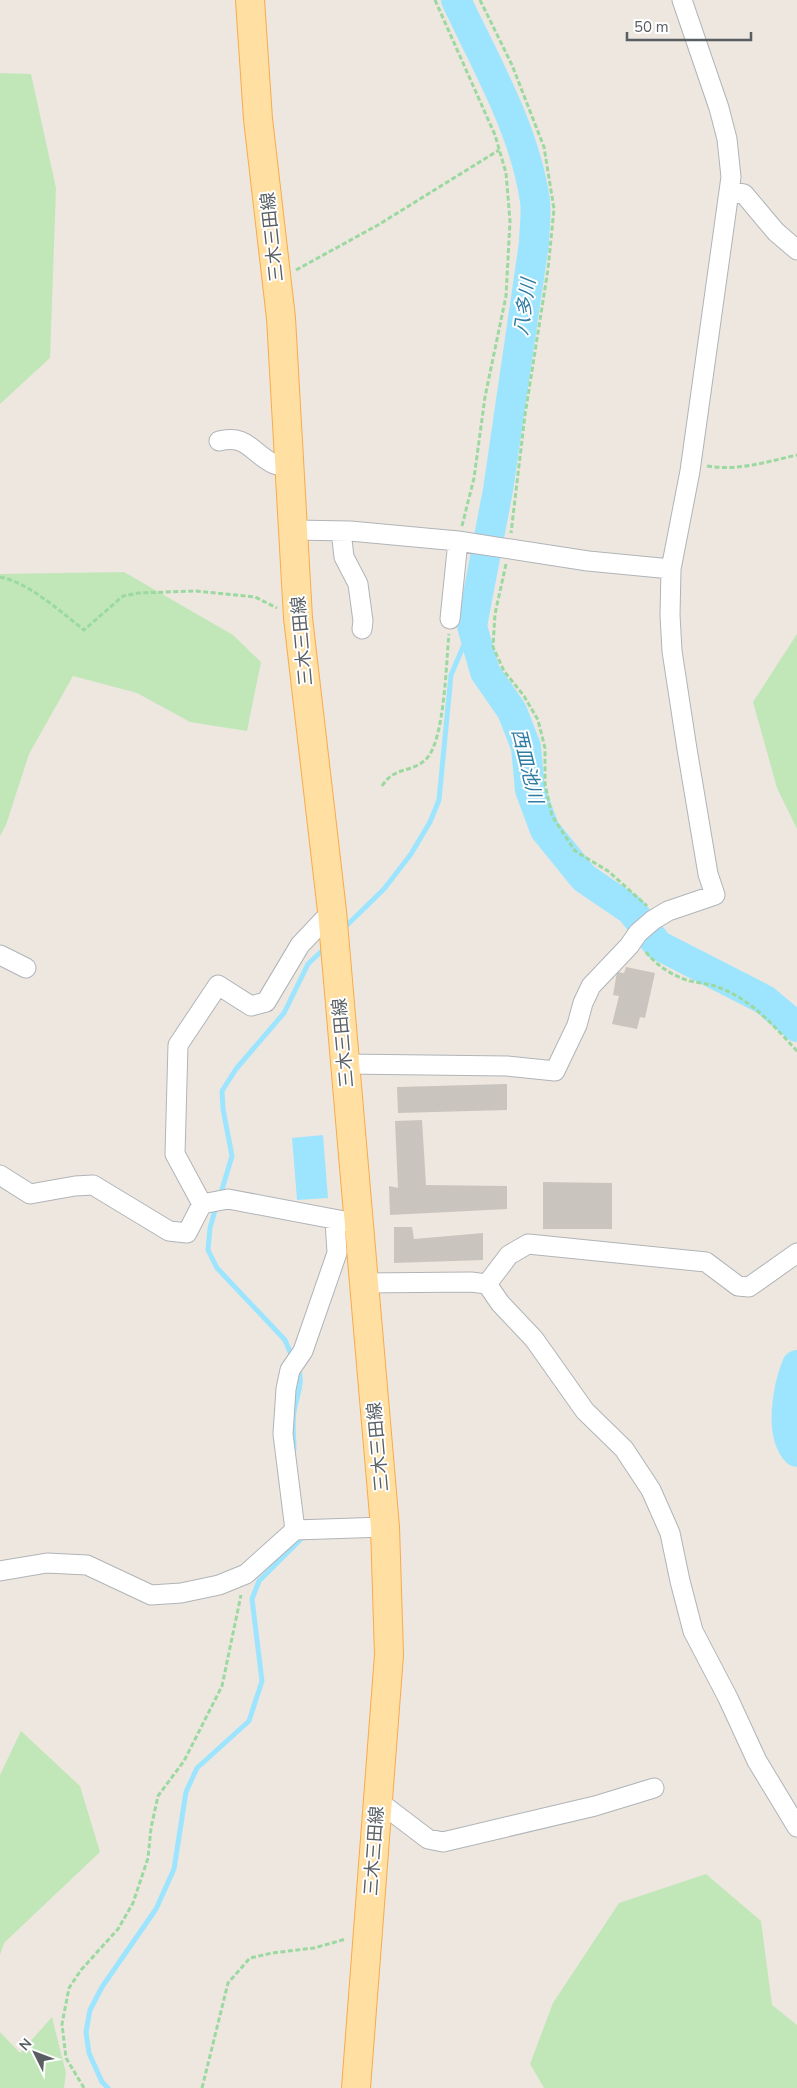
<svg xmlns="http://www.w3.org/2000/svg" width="797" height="2088" viewBox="0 0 797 2088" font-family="'Nunito Sans','Noto Sans JP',sans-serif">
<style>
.green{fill:#c1e7b9}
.water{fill:#9de5ff}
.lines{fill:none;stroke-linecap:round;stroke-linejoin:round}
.stream{stroke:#9de5ff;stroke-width:5}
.river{stroke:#9de5ff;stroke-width:30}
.building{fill:#cac4be}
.street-casing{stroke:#b0b4b8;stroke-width:21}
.primary-casing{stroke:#faaa4a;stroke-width:30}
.path{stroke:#9bd9a1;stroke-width:3;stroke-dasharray:5 2.5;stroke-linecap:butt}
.street{stroke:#fff;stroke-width:19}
.primary{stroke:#ffe0a2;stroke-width:28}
.labels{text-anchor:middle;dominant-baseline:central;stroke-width:4;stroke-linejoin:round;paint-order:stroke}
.street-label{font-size:18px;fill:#585e62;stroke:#fff}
.water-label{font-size:19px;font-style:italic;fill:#307da4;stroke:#fff}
</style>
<rect width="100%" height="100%" fill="#ede7df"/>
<!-- green -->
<path class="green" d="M0,73L31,74L56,188L50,358L0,404Z
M124,572L233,635L261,662L247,731L190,722L137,693L73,676L29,754L6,825L0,836V574Z
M797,634V829L777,788L753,702Z
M21,1731L80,1786L100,1852L4,1943L0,1955V1775Z
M706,1874L761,1921L772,2005L797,2025V2088H544L530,2064L553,2003L619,1903Z
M52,2017L66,2073L64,2088H0V2032L20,2053Z"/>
<!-- water -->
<path class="water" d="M323,1135L328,1198L297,1200L292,1138Z"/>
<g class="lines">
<!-- stream -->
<path class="stream" d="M342,930L384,889L411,854L430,822L439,800L451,675L472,626
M220,1196L232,1156L223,1109L222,1091L236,1069L284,1013L308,964L326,947
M216,1207L210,1228L208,1250L217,1268L285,1340L293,1359
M294,1449C294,1437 292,1424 294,1412C296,1398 304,1382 298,1369
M108,2088L102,2082L89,2053L86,2032L90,2010L102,1987L156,1909L174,1869L186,1792L197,1768L249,1721L262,1681L252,1599L259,1581L302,1538V1534"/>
<!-- river -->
<path class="river" d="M456,0C486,64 525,130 535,201C537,214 534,229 534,243L498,490L472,626L485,672L512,711L526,747L530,790L545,830L584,878L631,910L658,945L765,1000L797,1027
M797,1365C788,1387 779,1434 797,1452"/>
</g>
<!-- building -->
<path class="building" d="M626,967L655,973L645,1018L640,1017L637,1029L612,1024L619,996L613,995L617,972L624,973Z
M507,1084V1110L398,1113L397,1087Z
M422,1120L426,1185L507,1186V1209L390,1215L389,1186L398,1188L395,1121Z
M543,1182L612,1183V1229H543Z
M394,1227H412L414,1239L483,1233V1260L394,1263Z"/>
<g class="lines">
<defs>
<path id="street" d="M730,191L744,194L776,232L797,250
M219,441C248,434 251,453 274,464C279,466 285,466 290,467
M293,530L350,531L458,541L588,561L671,569
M341,531L344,557L358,584L363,621L362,629
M450,619L458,541
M0,955L26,968
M345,1064L507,1066L555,1071L577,1025L583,1003L591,986L629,946L638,933L653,920L668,911L715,895L708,874L687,749L672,651L670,615L671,569L690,471L731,177L727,139L719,108L682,0
M0,1175L30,1194L75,1186L93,1185L169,1231L187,1233L202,1204L228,1199L360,1224
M202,1204L175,1154L178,1045L218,985L251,1006L266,1002L300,945L332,911
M363,1283L471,1282L487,1284L500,1303L534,1339L585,1411L624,1449L651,1490L670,1533L680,1581L693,1631L728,1698L757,1761L797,1827
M487,1284L509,1255L528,1244L706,1262L738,1286L749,1287L797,1253
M295,1530L283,1434L286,1389L290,1370L303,1351L337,1253L335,1220
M0,1571L47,1563L87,1565L151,1595L181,1593L219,1585L246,1574L295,1530L385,1527
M378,1801L428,1839L443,1842L595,1806L654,1788"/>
<path id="primary" d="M250,0L258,119L281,318L298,618L332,911L385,1527L389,1655L356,2088"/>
</defs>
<!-- street casing -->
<use href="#street" class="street-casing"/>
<!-- primary casing -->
<use href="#primary" class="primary-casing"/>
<!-- path -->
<path class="path" d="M435,0L495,135L506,173L510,221L506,296L485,397L474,478L462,526
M480,0L512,65L544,147L554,209L548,269L525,415L511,533
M296,270L378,225L499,150
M707,466C739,471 766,462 797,455
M506,564L495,614L493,647L504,671L524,696L538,720L545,748V784L552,816L575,851L608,871L647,906
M0,577C28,582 61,612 84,630L123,596L138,593L196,591L255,597L277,608
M382,786C394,767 409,773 424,761C445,746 446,661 449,634
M646,952C657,966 673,976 690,981C700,983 711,984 720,988C752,1000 775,1027 797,1051
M84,2088L66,2058L62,2024L69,1988L81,1970L118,1929L133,1903L148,1858L151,1828L158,1796L184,1761L222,1686L241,1595
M202,2088L228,1983L250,1958L272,1953L314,1948L346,1939"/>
<!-- street -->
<use href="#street" class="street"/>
<!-- primary -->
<use href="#primary" class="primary"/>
</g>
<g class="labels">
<!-- street labels -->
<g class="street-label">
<text transform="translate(272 237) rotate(-96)">三木三田線</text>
<text transform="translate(302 641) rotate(-95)">三木三田線</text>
<text transform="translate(343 1043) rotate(-95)">三木三田線</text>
<text transform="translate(378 1447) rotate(-95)">三木三田線</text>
<text transform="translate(374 1851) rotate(-86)">三木三田線</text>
</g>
<!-- water labels -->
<g class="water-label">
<text transform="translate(525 307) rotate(-82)">八多川</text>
<text transform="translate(527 766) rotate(76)">西皿池川</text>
</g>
</g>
<!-- north arrow -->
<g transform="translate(35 2053) rotate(312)" stroke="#ffffff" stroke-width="4" paint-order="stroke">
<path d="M0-4L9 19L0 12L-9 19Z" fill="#585e62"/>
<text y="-8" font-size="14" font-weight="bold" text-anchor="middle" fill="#585e62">N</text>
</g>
<!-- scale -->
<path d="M627 32v8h124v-8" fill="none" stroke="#585e62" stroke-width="2.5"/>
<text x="634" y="32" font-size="15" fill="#585e62" stroke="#ffffff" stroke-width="4" paint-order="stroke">50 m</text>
</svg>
